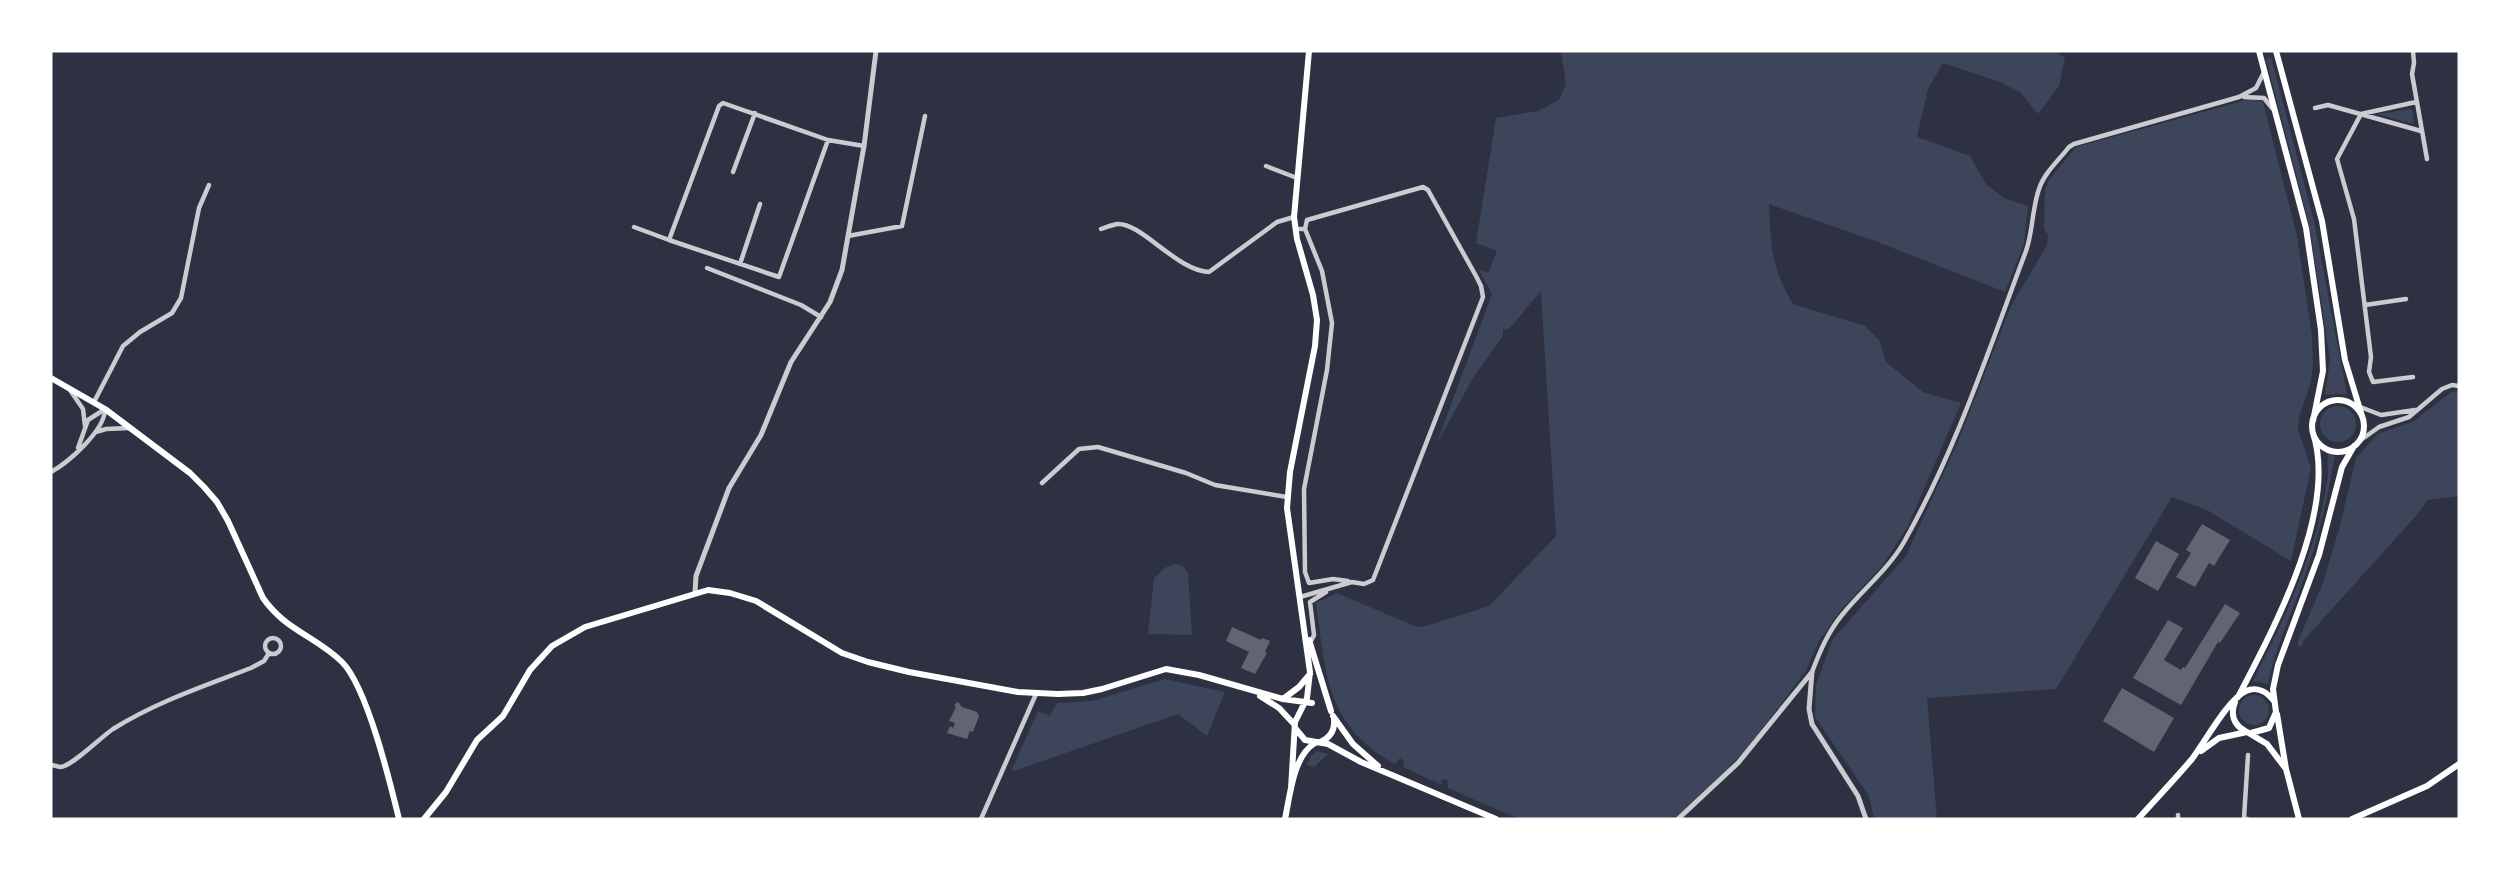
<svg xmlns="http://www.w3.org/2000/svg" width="2510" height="870" viewBox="0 0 2510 870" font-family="Quicksand,sans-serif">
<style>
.green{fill:#3c4559}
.building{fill:#626471}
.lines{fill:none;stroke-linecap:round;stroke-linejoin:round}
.minor{stroke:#caccd0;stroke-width:4.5}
.tertiary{stroke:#caccd0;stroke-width:5}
.secondary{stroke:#fff;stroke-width:6}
</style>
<rect width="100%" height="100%" fill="#2d3142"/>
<!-- green -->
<path class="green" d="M1561,51H2054L2065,57L2059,86L2038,114L2020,92L2000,82L1943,63L1928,89L1917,137L1970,156L1986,184L2004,198L2028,206L2024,244L2005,292L1875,241L1769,204C1771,246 1771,267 1793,304L1865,326L1880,341L1886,362L1923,392L1961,403L1908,526L1883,565L1840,611L1819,641L1806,671L1750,745L1719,778L1674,819H1519L1448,788L1447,779L1441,780L1442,785L1403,767L1404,761L1400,758L1395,764C1325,725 1326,674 1316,603L1337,593L1417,627L1426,626L1489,606L1556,536L1541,291L1510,328L1503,330V336L1473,378L1436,445L1492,294L1479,270L1488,273L1497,251L1476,243L1496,118L1538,111L1559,100L1566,84Z
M2271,57L2314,221L2347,394L2325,395L2330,360L2310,228L2266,59Z
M2250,99L2263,102L2297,236L2312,336L2313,366L2310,385L2299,417L2298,429L2311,468L2291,561L2207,510L2172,497L2056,689L1927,698L1937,819H1874L1869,796L1815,717L1816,685L1832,640L1906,556L1959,439L2011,306L2047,245L2048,235L2044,229L2045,190L2049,180L2076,147Z
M2412,109L2414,122L2412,124L2377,114Z
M2457,391L2459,393V496L2428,500L2415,517L2304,640L2301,647L2298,646V641L2323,583L2339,529L2356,458L2378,434L2414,421L2451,392Z
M2320 424a18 18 0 1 1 36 0a18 18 0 1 1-36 0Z
M2328,454L2335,456C2327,501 2317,545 2301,587C2289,620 2275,649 2268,684L2253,681C2286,615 2318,549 2328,475C2328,468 2327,461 2328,454Z
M1175,564L1183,566L1188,573L1192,635L1148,634L1154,578L1166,567Z
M1165,679L1225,692L1207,736L1178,714L1014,771L1012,769L1038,711L1050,716L1057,703L1092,701Z
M2239 710a15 15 0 1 1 30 0a15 15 0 1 1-30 0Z
M1317,751L1328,754L1314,767L1306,765L1311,756Z"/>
<!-- building -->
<path class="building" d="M2202,524L2230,540L2214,566L2209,563L2195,587L2176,577L2191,553L2186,550Z
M2156,541L2179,554L2158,591L2135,578Z
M2225,604L2240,613L2220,643L2218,642L2181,705L2133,678L2168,620L2183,628L2164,660L2181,670L2183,667L2185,668Z
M1232,627L1261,640L1262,638L1270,641L1265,652L1267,653L1255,674L1241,668L1249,652L1226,641Z
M2122,688L2174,718L2154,752L2103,721Z
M958,702L962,707L977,712L979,716L973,732L970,731L967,739L947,733L950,726L953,728L955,723L949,721L956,707L954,705Z"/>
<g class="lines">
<!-- minor -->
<path class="minor" d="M2413,51L2414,63L2412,74L2427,159
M2244,97L2264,98L2272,108
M2315,108L2328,105L2421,131
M828,140L779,277L669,240L719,106L723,103L828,140L864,146
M1266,166L1297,178
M733,172L755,113
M634,227L669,240
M1101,229C1106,227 1112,225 1117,224C1141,222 1177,271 1209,272L1277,222L1294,217
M1296,229H1305L1307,220L1423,187L1428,190L1476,276L1481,286L1483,297L1373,580L1364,584L1352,582L1300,597
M1305,229L1322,271L1332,323L1327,370L1304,489L1305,572L1309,583L1333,579L1348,581
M848,236L902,226L925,116
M740,264L760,204
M707,268L801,305L821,317
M2365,305L2406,299
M2413,377L2373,382L2369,372L2371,357L2354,219L2337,159L2361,114L2416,102
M70,390L83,409L85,426
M94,402L123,346L140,332L172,313L181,298L199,208L209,185
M2350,403L2381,415L2415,410
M96,432L106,429L129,428
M2358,442L2379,427L2409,417L2442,389L2452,385L2459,386
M78,448L88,420L105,409
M51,472C69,462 104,431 105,410
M1042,483L1079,449L1098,447L1186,473L1215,485L1287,497
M265 646a8 8 0 1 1 16 0a8 8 0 1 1-16 0Z
M1310,643L1314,635L1310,602L1326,592
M1812,672C1820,651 1828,632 1842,615C1862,590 1888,570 1904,542C1956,450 1989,349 2026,251C2033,231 2032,209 2039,189C2044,173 2059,160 2069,147L2074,144L2239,97L2256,88L2264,72
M51,765C52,765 60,767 61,767C72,766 101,737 113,729C156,702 204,686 251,668L264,661L269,653
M2178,815V819
M981,819L1036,694
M2247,819L2244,818L2248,755"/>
<!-- tertiary -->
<path class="tertiary" d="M695,592L696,576L729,488L761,435L791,362L830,302L842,270L864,146L876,51
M1812,672L1809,709L1812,724L1858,796L1866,819
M1678,819L1738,763L1812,672"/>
<!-- secondary -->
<path class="secondary" d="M2259,51L2306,228L2321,330L2323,371L2313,421
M2276,51L2322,221L2345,360L2362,416
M51,378L105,409L190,473L204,487L217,502L228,521L263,598C286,631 316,636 342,662C367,687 390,782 399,819
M2312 426a26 26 0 1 1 52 0a26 26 0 1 1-52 0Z
M1309,640L1331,711
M1260,696L1279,708L1294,724
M2238,697C2274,628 2338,510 2313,433
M1283,699L1299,687L1310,674
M2235,702C2230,715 2234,725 2245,731
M2277,714L2286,769L2299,819
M1333,716L1353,744L1378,766
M1295,728L1305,740L1328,744L1361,762L1496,819
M2251,733L2269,728L2276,712L2273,689L2278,665L2319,555L2342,467L2354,446
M1320,742C1330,738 1335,730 1334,719
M2201,751L2219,738L2247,732L2267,744L2286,769
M1291,789L1295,722L1307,698L1310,672L1287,508L1290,472L1315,346L1317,320L1313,295L1297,239L1294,217L1309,51
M424,819L446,792L477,740L503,716L530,670L552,646L585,627L708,590L730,593L756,601L842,653L868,662L909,672L1018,692L1058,694L1083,693L1102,689L1166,669L1199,675L1283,699L1312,703
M1285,819C1290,796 1293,756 1315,743
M2138,819C2156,799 2175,779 2192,759C2205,742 2228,699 2246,691C2257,686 2267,692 2274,701
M2352,819L2427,786L2459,764"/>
</g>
<!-- border -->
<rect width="2510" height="870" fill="none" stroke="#ffffff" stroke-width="105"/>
</svg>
